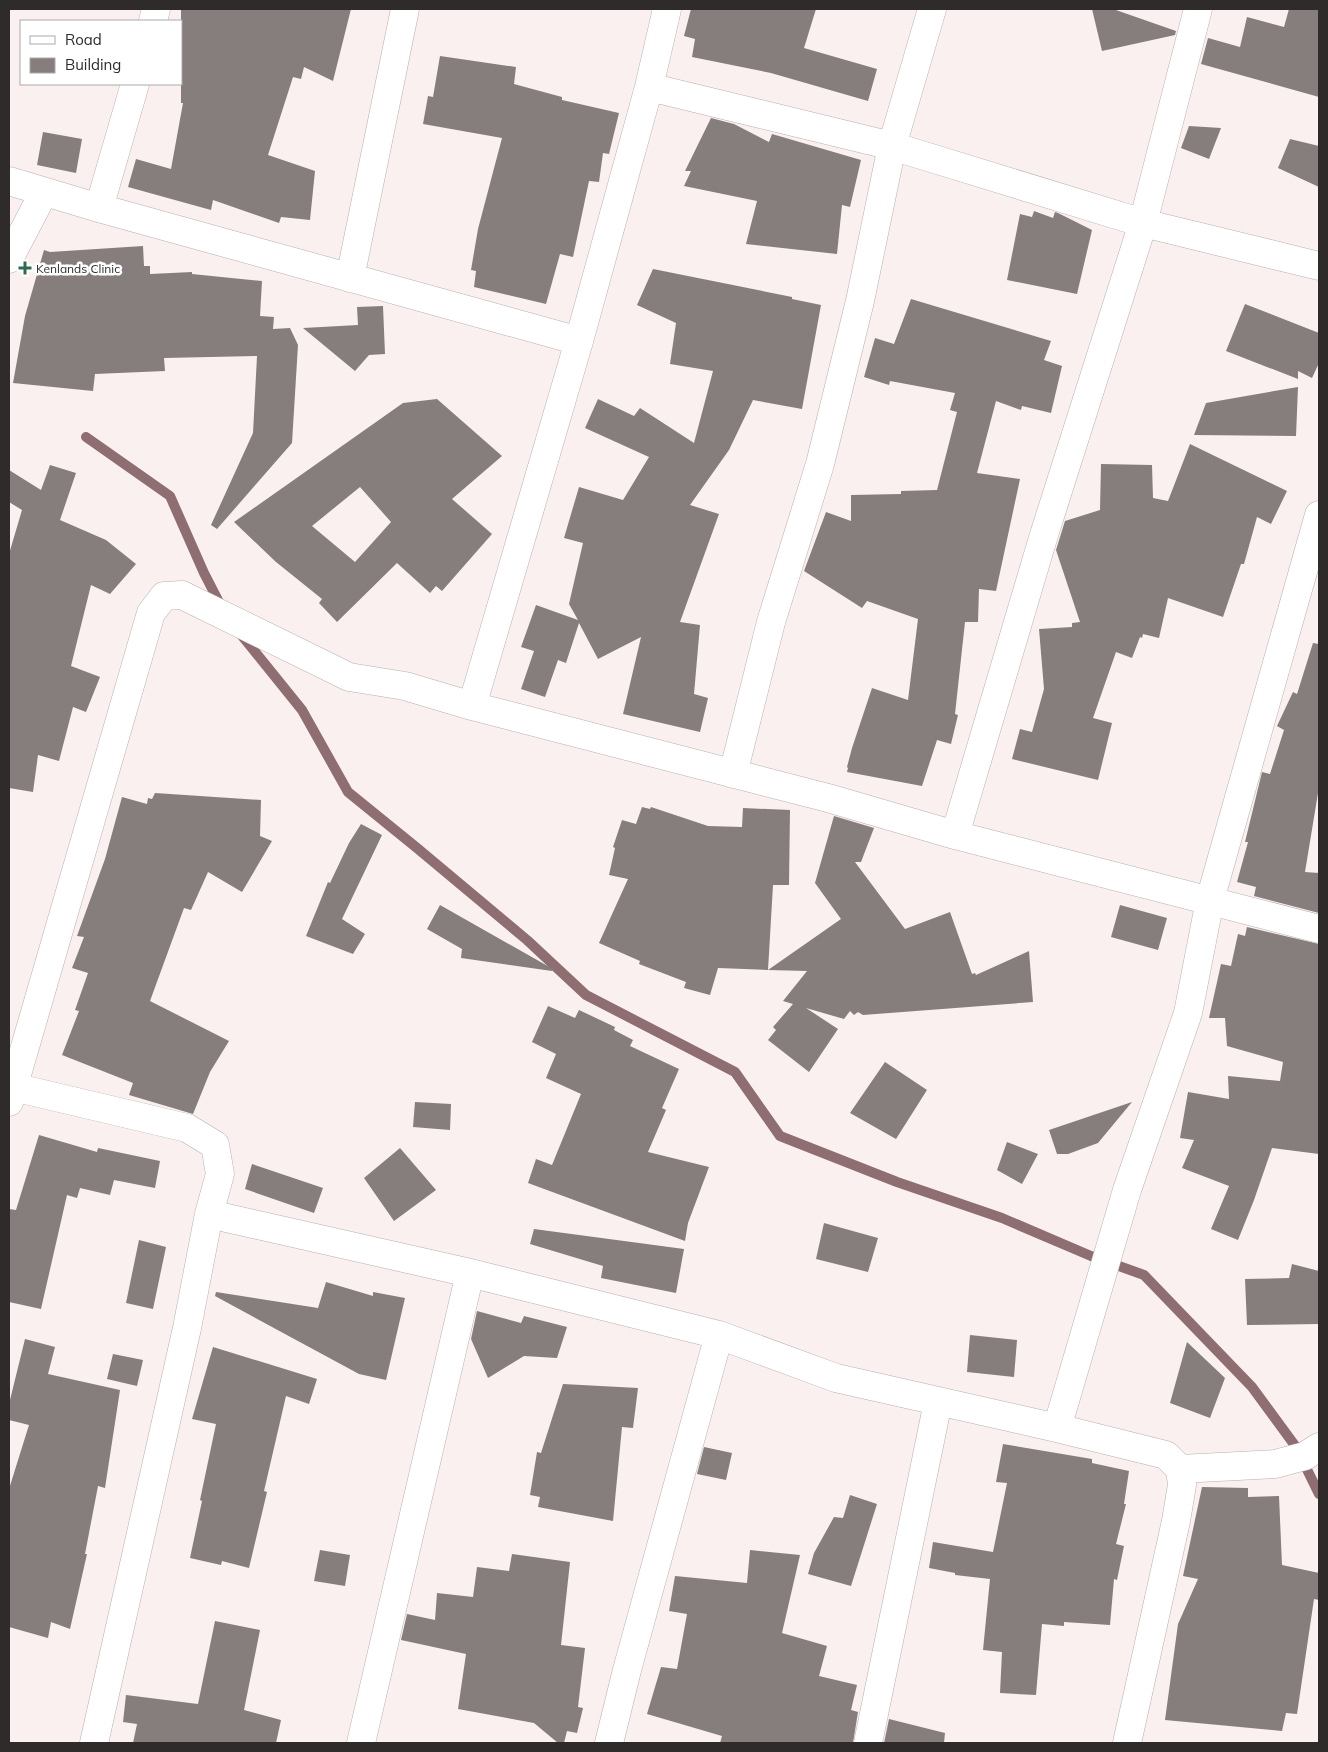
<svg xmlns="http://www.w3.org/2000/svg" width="1328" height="1752" viewBox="0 0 1328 1752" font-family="Mulish,sans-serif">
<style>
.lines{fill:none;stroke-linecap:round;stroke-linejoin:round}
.stream{stroke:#8e6e70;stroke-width:10}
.building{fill:#867d7d;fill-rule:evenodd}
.street-casing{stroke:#b9afaf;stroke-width:29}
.street{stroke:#fff;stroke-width:28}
.poi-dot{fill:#306952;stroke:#fff;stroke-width:2}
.labels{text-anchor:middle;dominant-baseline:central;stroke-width:5;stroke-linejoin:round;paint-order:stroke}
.poi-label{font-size:12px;fill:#2f2b2b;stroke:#fff;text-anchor:start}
</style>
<rect width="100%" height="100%" fill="#faf0f0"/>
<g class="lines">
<!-- stream -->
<path class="stream" d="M86,437L170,496L204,573L222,608
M239,632L302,710L348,792L417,848L527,940L586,995L735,1072L780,1136L897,1182L1002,1218L1091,1256L1144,1275L1252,1387L1296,1447L1319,1494"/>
</g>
<!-- building -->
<path class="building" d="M181,9H351L333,81L304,67L301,79L293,77L268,155L315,171L310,220L281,217L279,223L213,200L211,210L128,187L136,159L171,169L183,103H181Z
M691,9H816L804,48L877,69L868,101L771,73L692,57L695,39L684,36Z
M1092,9H1113L1176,31L1175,35L1102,51Z
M1289,9H1319V97L1201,64L1208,38L1240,47L1247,17L1284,27Z
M440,56L516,67L514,84L562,97V100L619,113L609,154L603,153L599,182L589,181L573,257L560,254L546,304L474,287L476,271L471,270L478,229L502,138L423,124L428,96L433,97Z
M711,118L734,124L769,142L772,134L861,160L850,207L842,205L837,254L746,244L757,201L684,186L691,171H685Z
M1189,126L1221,128L1209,159L1181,148Z
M43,132L82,139L76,173L37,165Z
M1290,139L1319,146V187L1278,168Z
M1034,211L1053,218L1055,212L1058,213L1092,230L1077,294L1007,280L1020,214L1032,217Z
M143,246L144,266H150V274L192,272V274L262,281L260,316L274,317L273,329L290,328L298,345L292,443L217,529L211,525L253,433L257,356L164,358L165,371L95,374L93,391L13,383L25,316L44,250L50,252Z
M653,269L792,297V299L821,305L802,409L753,400L729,450L690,505L719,514L680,622L700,625L694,694L708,698L700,732L623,714L641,637L598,659L579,623L566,663L558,660L545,697L521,689L534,651L521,647L536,605L578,620L569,604L583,543L564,538L579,487L623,500L649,457L585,428L598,399L634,416L640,408L694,443L713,371L670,364L676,323L637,305Z
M911,299L1051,341L1044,360L1062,366L1051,413L1022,406L1021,410L996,401L977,473L1020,479L996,591L979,589L978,622H965L955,714L958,715L951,744L937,740L922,786L847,772L848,768L847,767L852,748L872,688L908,700L918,619L867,601L862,608L804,571L826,512L851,521V495L901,494V491L937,490L957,412L950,410L955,393L890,381L889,385L864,377L875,338L894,344Z
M1245,304L1319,333V363L1312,378L1298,371V379L1226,351Z
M383,306L385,354L369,355L355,371L303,328L358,325L357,307Z
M1298,387L1296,436L1194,435L1206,403Z
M437,399L502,456L452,499L492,534L442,591L436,586L430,593L397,563L337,622L319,603L322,599L276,562L234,522L403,403ZM360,487L391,522L355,562L312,526Z
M1190,444L1287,491L1271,524L1257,517L1244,564H1241L1223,617L1168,598L1159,638L1143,634L1142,638L1140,637L1132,658L1116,652L1093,718L1112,723L1098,780L1012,759L1020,729L1032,732L1044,689L1039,629L1072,627V623L1080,622L1056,550L1065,521L1100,510L1101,464L1152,465L1153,498L1168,501Z
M50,465L76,473L60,520L106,540L136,564L110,594L91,585L71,666L100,677L86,712L73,707L59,761L38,755L33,792L9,788V554L22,510L9,502V470L41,490Z
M1313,643L1319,644V787L1305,872L1319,873V913L1254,896L1256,887L1237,882L1248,842H1245L1262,772L1270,774L1284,730L1277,726L1293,692L1297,694Z
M155,793L261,800L260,836L272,841L242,892L208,872L191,910L184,908L150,1001L229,1041L210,1072L193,1114L129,1095L133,1083L62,1055L79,1011L75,1010L88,973L72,968L84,937L77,936L105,859L122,797L147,804L148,798L152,799Z
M642,807L650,809L651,807L708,826L742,827L743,808L790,810L789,885H773L768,970L718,968L710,995L684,988L686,982L639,964L640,961L599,943L628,879L609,875L615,848L613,847L622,820L636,824Z
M834,816L874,828L861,862H855L905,929L950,912L972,974L975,973L976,975L1029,951L1033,1002L863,1015L858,1012L854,1015L850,1011L844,1019L806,1008L838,1029L809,1072L768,1040L776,1030L773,1027L793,1004L783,1001L807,971L768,970L841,919L815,883Z
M361,824L382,835L342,919L365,934L353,954L306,936L328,882L330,883L349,843Z
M440,905L553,969L552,971L461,958L462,949L427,929Z
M1120,905L1167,918L1158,950L1111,937Z
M1247,927L1319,944V1154L1272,1148L1254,1200L1238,1240L1211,1229L1229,1186L1182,1168L1194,1140L1180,1138L1188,1092L1229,1099L1228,1076L1280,1081L1283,1062L1227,1046L1225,1018H1209L1221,964L1231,966L1238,934L1245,936Z
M548,1006L575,1018L579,1010L615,1027L614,1030L633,1040L630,1046L679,1069L662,1108L666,1110L648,1152L709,1167L688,1223L685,1241L528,1183L536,1159L552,1165L581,1094L546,1078L556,1054L532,1042Z
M885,1062L927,1090L896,1139L850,1113Z
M415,1102L451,1104L450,1130L413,1127Z
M1132,1102L1098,1143L1068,1154H1057L1049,1130Z
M39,1135L97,1152L98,1148L160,1161L155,1188L114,1180L110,1195L80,1188L77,1198L67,1195L41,1309L9,1302V1209L16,1210Z
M1007,1142L1038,1154L1022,1184L997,1170Z
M400,1148L436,1190L394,1221L364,1178Z
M252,1164L323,1188L314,1213L245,1189Z
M824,1223L878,1238L868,1272L816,1259Z
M534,1229L684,1249L676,1293L601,1278L603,1266L530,1244Z
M139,1240L166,1247L153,1309L126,1303Z
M1292,1264L1319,1271V1324L1247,1325L1245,1279L1289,1278Z
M326,1282L373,1296V1292L405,1298L386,1380L359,1374L215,1296L216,1292L318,1308Z
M477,1311L521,1323L524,1316L567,1327L557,1358L524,1356L488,1378L471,1339Z
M970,1335L1017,1340L1014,1377L967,1372Z
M25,1339L55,1347L48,1374L120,1390L105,1488L98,1486L85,1554H87L70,1629L51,1622L48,1638L9,1627V1489L29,1425L9,1420V1404Z
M1187,1342L1225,1378L1210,1418L1170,1403Z
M213,1347L317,1379L309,1404L286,1396L264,1491L267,1492L249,1568L222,1561L221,1565L190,1558L202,1501L200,1500L216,1424L192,1419Z
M113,1354L143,1360L137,1386L107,1379Z
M563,1384L638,1388L633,1428L622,1427L613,1521L538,1507L540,1497L530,1495L537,1452L541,1453Z
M1003,1444L1092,1459V1463L1129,1471L1124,1504H1126L1116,1544L1124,1546L1117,1580L1114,1579L1110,1625L1064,1622V1626L1042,1624L1036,1695L1000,1693L1002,1652L983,1650L990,1579L955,1575V1573L929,1568L933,1542L993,1552L1007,1483L996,1482Z
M704,1447L732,1453L726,1480L697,1474Z
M1202,1487L1248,1488V1497L1279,1496L1282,1565L1319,1573V1600L1314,1599L1297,1714L1286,1713L1282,1731L1165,1720L1178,1624L1198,1579L1183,1576Z
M850,1495L877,1504L851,1586L808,1574L814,1553L834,1517L843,1518Z
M320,1550L350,1555L345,1586L314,1581Z
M750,1550L800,1555L782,1633L827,1646L819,1676L857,1685L851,1710L858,1712L853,1743H720L722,1736L647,1714L661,1667L677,1669L687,1614L669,1611L675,1576L747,1583Z
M512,1554L570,1562L561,1645L585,1648L578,1707L583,1708L577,1733L567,1731L564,1743H558L534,1723L458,1709L466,1654L401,1640L407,1614L435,1620L437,1593L473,1597L477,1567L509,1571Z
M215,1621L260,1630L244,1710L281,1720L276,1743H133L137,1724L123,1722L126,1695L198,1704Z
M889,1719L945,1733L944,1743H884Z"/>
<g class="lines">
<defs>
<path id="street" d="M153,21L156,9
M649,87L892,146L1143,223L1319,266
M9,181L99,208L579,341
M99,208L135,84
M9,259L44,192
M350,278L405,9
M472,706L579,341L649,87L667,9
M733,774L771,622L820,464L860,301L892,146L932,9
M955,835L1043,538L1143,223L1198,9
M9,1086L187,1128L215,1145L220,1174L209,1214L187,1328L94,1743
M9,1102L151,613L164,596L182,595L349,677L405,686L472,706L828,798L955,835L1319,929
M209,1214L470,1273L719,1335L836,1378L1057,1428L1166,1455L1180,1469L1182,1485L1176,1521L1127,1743
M1057,1428L1127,1190L1188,1013L1210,900L1319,515
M1180,1469L1275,1464L1305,1456L1319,1447
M361,1743L470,1273
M609,1743L627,1670L719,1335
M868,1743L938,1402"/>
</defs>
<!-- street casing -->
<use href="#street" class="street-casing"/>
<!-- street -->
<use href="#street" class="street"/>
</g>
<!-- markers -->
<path class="poi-dot" d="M22.5 260.5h5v5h5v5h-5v5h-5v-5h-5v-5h5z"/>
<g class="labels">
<!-- poi labels -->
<g class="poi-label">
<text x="36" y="268">Kenlands Clinic</text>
</g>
</g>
<!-- border -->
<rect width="1328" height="1752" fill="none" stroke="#2f2b2b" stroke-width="20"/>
<!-- legend -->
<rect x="20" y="20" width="162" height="65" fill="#ffffff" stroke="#acaaaa"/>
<rect x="30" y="36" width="25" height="8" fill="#ffffff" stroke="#acaaaa"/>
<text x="65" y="45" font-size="15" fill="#2f2b2b">Road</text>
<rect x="30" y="58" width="25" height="15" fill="#867d7d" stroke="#acaaaa"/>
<text x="65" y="70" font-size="15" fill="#2f2b2b">Building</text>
</svg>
